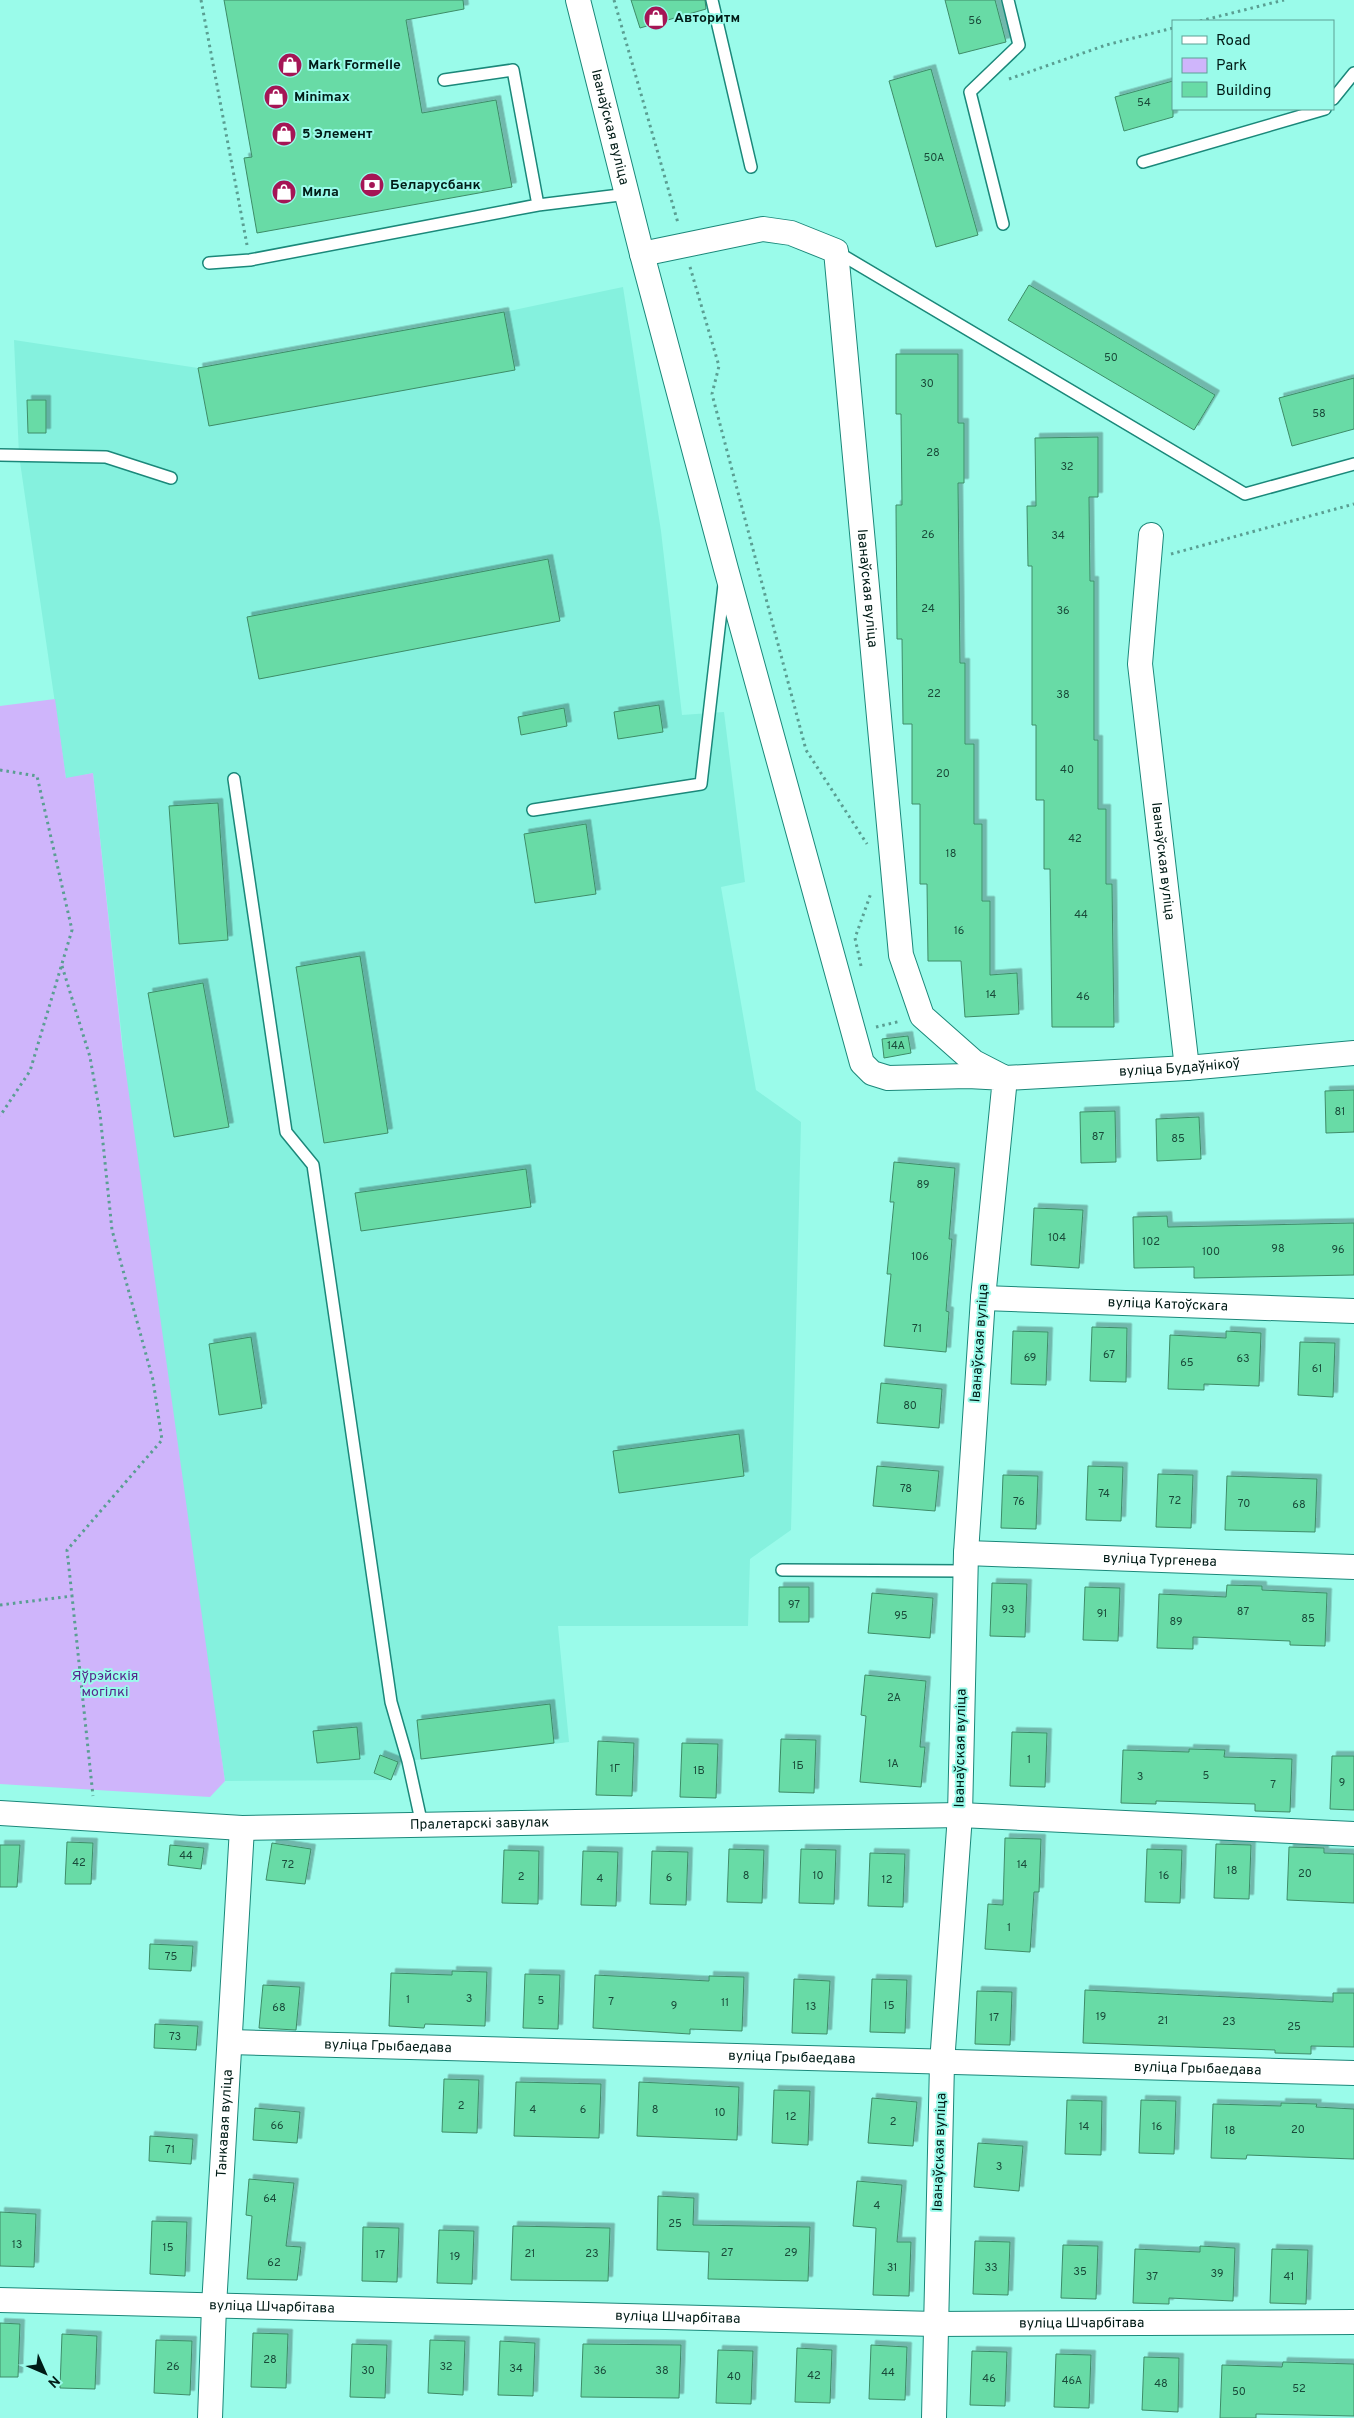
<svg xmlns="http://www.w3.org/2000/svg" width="1354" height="2418" viewBox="0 0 1354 2418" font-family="Overpass,sans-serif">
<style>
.built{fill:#85f1de}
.green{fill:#cfb5fb}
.building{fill:#68dba6;stroke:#3e8c68;filter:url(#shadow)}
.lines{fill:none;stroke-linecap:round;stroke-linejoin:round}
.lane-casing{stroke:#1b887a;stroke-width:14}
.street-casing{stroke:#1b887a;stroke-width:26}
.path{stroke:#5a9e92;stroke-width:3;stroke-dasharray:2.5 4;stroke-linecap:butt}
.lane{stroke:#fff;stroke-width:11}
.street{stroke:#fff;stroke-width:24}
.labels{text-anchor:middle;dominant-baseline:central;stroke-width:4;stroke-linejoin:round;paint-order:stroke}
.number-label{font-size:11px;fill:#1a4b3a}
.poi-label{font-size:14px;font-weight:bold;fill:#001b16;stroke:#9afbea;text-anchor:start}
.street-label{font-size:14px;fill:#001b16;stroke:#9afbea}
.park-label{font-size:14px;fill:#58278d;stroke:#9afbea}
</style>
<defs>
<filter id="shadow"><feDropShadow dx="4.5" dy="-4.5" stdDeviation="0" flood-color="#0004"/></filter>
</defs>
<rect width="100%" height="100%" fill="#9afbea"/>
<!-- built -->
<path class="built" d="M623,287L661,531L682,715L724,712L745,882L721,887L756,1090L801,1122L791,1530L750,1559L748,1626H558L569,1742L399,1762L391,1780L225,1781L142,1223L93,773L66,779L19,455L14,340L198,368L504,312Z"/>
<!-- green -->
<path class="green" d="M55,699L66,778L93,773L122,1044L225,1781L210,1797L0,1784V706Z"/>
<!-- building -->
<path class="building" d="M224,0H463L464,9L406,20L422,113L496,100L512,187L257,233L244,158L252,157Z
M631,0H705L706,9L640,28Z
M945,0H995L1006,42L959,54Z
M931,69L978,235L936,247L889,81Z
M1173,81V117L1124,131L1115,97Z
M1029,285L1215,395L1194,430L1008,320Z
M504,312L515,370L209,426L198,368Z
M896,354H958V423H964V483H958L960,663H965V744H974V824H982V901H990V975L1017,973L1019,1014L965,1017L961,961H928L927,884H920V804H912V724H903L902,639H897L896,505H902L901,414H896Z
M1354,378V429L1292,446L1279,398Z
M27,400H46V433H28Z
M1098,437V497H1089L1090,581H1094V740H1098V809H1106V884H1112L1114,1027H1052L1050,869H1044V800H1036V725H1032V566H1028L1027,506H1036L1035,438Z
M548,559L560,621L259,679L247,617Z
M659,705L663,732L618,739L614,712Z
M564,708L567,726L521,735L518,717Z
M218,803L228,940L179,944L169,806Z
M586,824L596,894L535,903L524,834Z
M360,956L388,1133L324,1143L296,967Z
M203,983L229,1127L174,1137L148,993Z
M908,1036L911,1053L884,1058L882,1039Z
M1354,1090V1132L1326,1133L1325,1091Z
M1115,1111L1116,1162L1081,1163L1080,1112Z
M1199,1117L1201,1159L1157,1161L1156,1119Z
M894,1162L955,1168L949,1239H952L946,1311L949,1312L946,1352L884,1346L891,1274H887L894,1202H890Z
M526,1169L531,1207L361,1231L355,1193Z
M1034,1208L1083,1210L1079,1268L1031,1265Z
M1167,1216L1168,1227L1354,1223V1275L1194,1278V1267L1134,1268L1133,1217Z
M1092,1327L1127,1328L1126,1382L1090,1381Z
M1013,1331L1048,1332L1046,1385L1011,1384Z
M1226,1331L1261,1333L1259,1386L1204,1384V1390L1168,1389L1170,1335L1226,1338Z
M251,1337L262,1408L219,1415L209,1344Z
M1300,1342L1335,1343L1333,1397L1298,1395Z
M881,1383L942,1389L939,1428L877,1423Z
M739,1434L744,1476L619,1493L613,1451Z
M877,1466L939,1471L935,1511L873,1506Z
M1088,1466L1123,1467L1121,1521L1086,1520Z
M1158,1474L1193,1475L1191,1528L1156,1527Z
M1003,1475L1038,1476L1036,1529L1001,1528Z
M1227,1476L1317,1479L1315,1532L1225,1530Z
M992,1583L1027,1584L1025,1637L990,1636Z
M1227,1585L1262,1586V1590L1327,1593L1325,1646L1290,1645V1641L1193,1637V1649L1157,1648L1159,1594L1226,1597Z
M779,1587H809V1622H779Z
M1085,1587L1120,1588L1118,1641L1083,1640Z
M872,1593L933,1598L930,1638L868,1633Z
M865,1675L926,1681L920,1747H925L921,1787L860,1782L866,1716L861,1715Z
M550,1704L554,1743L421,1759L417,1720Z
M357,1727L360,1759L317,1763L313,1731Z
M1012,1732L1047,1733L1045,1787L1010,1786Z
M781,1739L816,1740L814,1793L779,1792Z
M598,1741L634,1743L632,1796L596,1795Z
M682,1743L718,1744L716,1798L680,1797Z
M1189,1749L1225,1750L1224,1757L1292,1759L1290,1812L1255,1811V1804L1156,1801V1804L1121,1803L1123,1750L1189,1752Z
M380,1755L398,1762L391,1780L374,1773Z
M1332,1756H1354V1810L1330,1809Z
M1005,1838L1041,1839L1039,1892H1034L1030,1952L985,1949L988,1904L1003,1905Z
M67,1842L93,1843L91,1884H65Z
M272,1843L311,1849L305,1884L266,1880Z
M1216,1844L1251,1845L1249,1899L1214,1898Z
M0,1845H20L17,1887H0Z
M170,1845L204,1848L201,1869L168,1865Z
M1289,1847L1324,1848V1853L1354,1854V1903L1287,1900Z
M729,1849L764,1850L762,1903L727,1902Z
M801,1849L836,1850L834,1904L799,1903Z
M1147,1849L1182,1850L1180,1903L1145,1902Z
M504,1850L539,1851L538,1904L502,1903Z
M583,1851L618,1852L616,1906L581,1905Z
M652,1851L688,1852L686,1905L650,1904Z
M870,1853L905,1854L903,1907L868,1906Z
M150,1944L193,1946L191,1971L149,1969Z
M452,1971L487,1972L485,2026L425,2024L424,2028L389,2026L391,1973L452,1975Z
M525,1974L560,1975L558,2029L523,2028Z
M595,1975L709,1981V1976L744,1977L742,2031L690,2029V2034L593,2028Z
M794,1979L830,1981L827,2034L792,2033Z
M872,1979L907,1980L905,2033L870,2032Z
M263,1985L300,1987L296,2030L259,2028Z
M1085,1990L1333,2002V1993H1354V2047L1311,2046V2054L1275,2053V2050L1083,2043Z
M977,1991L1012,1992L1010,2045L975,2044Z
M155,2024L198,2026L196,2050L154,2048Z
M444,2079L479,2080L477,2133L442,2132Z
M516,2082L601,2084L599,2138L514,2136Z
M639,2082L739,2087L737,2140L637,2136Z
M774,2090L810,2091L808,2145L772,2143Z
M872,2098L917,2102L913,2146L868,2143Z
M1067,2100L1102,2101L1101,2155L1065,2154Z
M1141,2100L1176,2101L1174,2154L1139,2153Z
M1281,2103L1317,2104L1316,2107L1354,2109V2159L1247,2155L1246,2159L1211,2158L1213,2104L1281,2106Z
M255,2108L300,2112L297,2143L253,2140Z
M150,2136L193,2139L191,2164L149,2161Z
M978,2143L1023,2146L1019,2191L974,2187Z
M249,2179L294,2183L286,2246L301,2247L297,2280L247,2279L252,2216L246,2215Z
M857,2181L902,2185L897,2242H911L909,2296L873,2295L876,2228L853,2226Z
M658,2196L694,2198L693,2225L810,2227L808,2281L708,2279L709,2252L657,2250Z
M0,2212L36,2214L34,2267L0,2266Z
M152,2221L187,2222L185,2276L150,2274Z
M513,2226L610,2228L608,2281L511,2280Z
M363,2227L399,2228L397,2282L362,2281Z
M439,2230L474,2231L472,2284L437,2283Z
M975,2241L1010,2242L1008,2295L973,2294Z
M1063,2245L1098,2246L1096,2299L1061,2298Z
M1200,2246L1235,2248L1233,2301L1169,2298V2304L1133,2303L1135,2249L1200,2252Z
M1272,2249L1308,2250L1306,2304L1270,2303Z
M0,2323L20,2324L18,2377H0Z
M253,2333L288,2334L286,2388L251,2387Z
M62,2334L97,2336L95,2389L60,2388Z
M156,2340L192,2341L190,2395L154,2393Z
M430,2340L465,2341L463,2395L428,2393Z
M500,2341L535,2343L533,2396L498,2395Z
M352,2344L387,2345L385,2398L350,2397Z
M583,2344L681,2345L679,2398L581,2397Z
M871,2345L907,2347L905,2400L869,2399Z
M797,2348L832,2350L830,2403L795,2402Z
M718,2350L753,2351L751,2404L716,2403Z
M972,2351L1007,2352L1005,2406L970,2405Z
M1056,2354L1091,2355L1089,2408L1054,2407Z
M1144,2357L1179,2358L1178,2412L1142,2410Z
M1283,2362L1354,2364V2416L1256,2414V2418H1220L1222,2365L1282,2367Z"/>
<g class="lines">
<defs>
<path id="lane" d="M712,0L751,167
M444,80L513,70L538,205L628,194
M1333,99L1354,73
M1143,162L1325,109
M1003,224L970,92L1019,45L1008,0
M837,252L1245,494L1354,464
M209,263L250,260L538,205
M0,455L106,457L171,478
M234,779L286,1132L313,1165L391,1702L408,1761L422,1825
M533,810L701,784L724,585
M782,1570L966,1571"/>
<g id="street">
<path id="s1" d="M578,0L642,254L726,569L862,1063L872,1073L888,1078L968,1076L1005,1078L983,1298L966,1553L960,1815L942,2063L934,2418"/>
<path id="s2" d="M642,254L763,229L791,233L836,251L901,955L922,1016L974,1062L1005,1078L1187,1068L1354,1053"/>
<path id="s3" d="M1151,535L1140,664L1187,1068"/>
<path id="s4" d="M983,1298L1354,1311"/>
<path id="s5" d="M966,1553L1354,1567"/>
<path id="s6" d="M0,1813L242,1828L960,1815L1354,1834"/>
<path id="s7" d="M230,2042L1354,2073"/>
<path id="s8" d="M0,2300L935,2324L1354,2322"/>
<path id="s9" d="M210,2418L214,2306L242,1828"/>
</g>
</defs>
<!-- lane casing -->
<use href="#lane" class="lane-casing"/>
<!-- street casing -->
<use href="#street" class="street-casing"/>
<!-- path -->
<path class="path" d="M201,0L247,245
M614,0L678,223
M1200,21L1284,0
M1009,79L1106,45L1173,28
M690,267L719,366L712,394L806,750L867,844
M1171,554L1354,504
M0,770L37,776L72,930L30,1071L0,1116
M62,966L90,1057L100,1114L112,1230L153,1380L162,1440L67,1550L72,1596
M861,966L855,938L871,893
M876,1027L901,1021
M0,1605L72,1596L93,1796"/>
<!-- lane -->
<use href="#lane" class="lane"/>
<!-- street -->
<use href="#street" class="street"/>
</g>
<!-- icons -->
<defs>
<symbol id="shop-disc" viewBox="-11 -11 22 22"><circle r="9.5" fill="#a51555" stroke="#9afbea"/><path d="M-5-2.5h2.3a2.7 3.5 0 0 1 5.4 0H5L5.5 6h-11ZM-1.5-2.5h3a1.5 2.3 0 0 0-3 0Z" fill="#fff"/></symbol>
<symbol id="bank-disc" viewBox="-11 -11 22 22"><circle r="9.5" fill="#a51555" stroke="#9afbea"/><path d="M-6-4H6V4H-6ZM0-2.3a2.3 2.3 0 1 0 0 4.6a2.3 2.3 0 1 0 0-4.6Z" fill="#fff"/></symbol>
</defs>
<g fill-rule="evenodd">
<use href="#shop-disc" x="642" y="4" width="28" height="28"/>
<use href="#shop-disc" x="276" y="51" width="28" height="28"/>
<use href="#shop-disc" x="262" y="83" width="28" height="28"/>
<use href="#shop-disc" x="270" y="120" width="28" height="28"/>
<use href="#bank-disc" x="358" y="171" width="28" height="28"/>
<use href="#shop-disc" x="270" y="178" width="28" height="28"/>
</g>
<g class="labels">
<!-- number labels -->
<g class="number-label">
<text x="975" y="21">56</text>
<text x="1144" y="103">54</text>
<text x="934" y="158">50А</text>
<text x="1111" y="358">50</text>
<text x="927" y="384">30</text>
<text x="1319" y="414">58</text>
<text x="933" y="453">28</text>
<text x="1067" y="467">32</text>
<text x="928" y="535">26</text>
<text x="1058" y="536">34</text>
<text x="928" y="609">24</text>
<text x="1063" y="611">36</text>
<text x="934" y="694">22</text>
<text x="1063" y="695">38</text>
<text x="1067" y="770">40</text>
<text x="943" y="774">20</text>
<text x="1075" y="839">42</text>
<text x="951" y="854">18</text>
<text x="1081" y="915">44</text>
<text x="959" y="931">16</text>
<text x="991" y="995">14</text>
<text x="1083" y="997">46</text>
<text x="896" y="1046">14А</text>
<text x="1340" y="1112">81</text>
<text x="1098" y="1137">87</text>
<text x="1178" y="1139">85</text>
<text x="923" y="1185">89</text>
<text x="1057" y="1238">104</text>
<text x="1151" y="1242">102</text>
<text x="1278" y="1249">98</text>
<text x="1338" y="1250">96</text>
<text x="1211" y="1252">100</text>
<text x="920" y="1257">106</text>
<text x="917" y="1329">71</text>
<text x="1109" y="1355">67</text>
<text x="1030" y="1358">69</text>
<text x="1243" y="1359">63</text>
<text x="1187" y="1363">65</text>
<text x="1317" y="1369">61</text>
<text x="910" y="1406">80</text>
<text x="906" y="1489">78</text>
<text x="1104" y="1494">74</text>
<text x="1175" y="1501">72</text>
<text x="1019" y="1502">76</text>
<text x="1244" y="1504">70</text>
<text x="1299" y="1505">68</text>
<text x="794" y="1605">97</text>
<text x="1008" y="1610">93</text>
<text x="1243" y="1612">87</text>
<text x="1102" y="1614">91</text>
<text x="901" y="1616">95</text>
<text x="1308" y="1619">85</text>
<text x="1176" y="1622">89</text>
<text x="894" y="1698">2А</text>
<text x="1029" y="1760">1</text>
<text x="893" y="1764">1А</text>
<text x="798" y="1766">1Б</text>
<text x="615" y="1769">1Г</text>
<text x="699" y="1771">1В</text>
<text x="1206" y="1776">5</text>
<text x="1140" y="1777">3</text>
<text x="1342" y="1783">9</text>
<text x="1273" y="1785">7</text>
<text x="186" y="1856">44</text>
<text x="79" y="1863">42</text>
<text x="288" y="1865">72</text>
<text x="1022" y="1865">14</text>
<text x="1232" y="1871">18</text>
<text x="1305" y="1874">20</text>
<text x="746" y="1876">8</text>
<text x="818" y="1876">10</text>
<text x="1164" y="1876">16</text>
<text x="521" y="1877">2</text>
<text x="669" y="1878">6</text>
<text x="600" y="1879">4</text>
<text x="887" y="1880">12</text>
<text x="1009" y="1928">1</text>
<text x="171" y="1957">75</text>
<text x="469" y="1999">3</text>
<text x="408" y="2000">1</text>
<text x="541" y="2001">5</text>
<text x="611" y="2002">7</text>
<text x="725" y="2003">11</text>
<text x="674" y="2006">9</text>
<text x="889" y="2006">15</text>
<text x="811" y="2007">13</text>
<text x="279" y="2008">68</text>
<text x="1101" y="2017">19</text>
<text x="994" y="2018">17</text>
<text x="1163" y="2021">21</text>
<text x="1229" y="2022">23</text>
<text x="1294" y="2027">25</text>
<text x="175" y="2037">73</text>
<text x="461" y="2106">2</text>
<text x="533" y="2110">4</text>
<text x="583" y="2110">6</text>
<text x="655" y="2110">8</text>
<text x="720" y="2113">10</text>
<text x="791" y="2117">12</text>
<text x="893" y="2122">2</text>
<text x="277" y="2126">66</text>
<text x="1084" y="2127">14</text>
<text x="1157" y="2127">16</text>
<text x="1298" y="2130">20</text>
<text x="1230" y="2131">18</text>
<text x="170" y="2150">71</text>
<text x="999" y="2167">3</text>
<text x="270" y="2199">64</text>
<text x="877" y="2206">4</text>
<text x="675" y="2224">25</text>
<text x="17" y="2245">13</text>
<text x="168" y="2248">15</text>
<text x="727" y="2253">27</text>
<text x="791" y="2253">29</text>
<text x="530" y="2254">21</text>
<text x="592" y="2254">23</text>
<text x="380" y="2255">17</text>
<text x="455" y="2257">19</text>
<text x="274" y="2263">62</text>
<text x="892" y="2268">31</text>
<text x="991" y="2268">33</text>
<text x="1080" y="2272">35</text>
<text x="1217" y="2274">39</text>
<text x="1152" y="2277">37</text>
<text x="1289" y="2277">41</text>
<text x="270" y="2360">28</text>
<text x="173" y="2367">26</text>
<text x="446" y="2367">32</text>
<text x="516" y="2369">34</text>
<text x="368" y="2371">30</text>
<text x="600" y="2371">36</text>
<text x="662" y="2371">38</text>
<text x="888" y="2373">44</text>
<text x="814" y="2376">42</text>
<text x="734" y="2377">40</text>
<text x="989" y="2379">46</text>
<text x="1072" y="2381">46А</text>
<text x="1161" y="2384">48</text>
<text x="1299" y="2389">52</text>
<text x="1239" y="2392">50</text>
</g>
<!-- poi labels -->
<g class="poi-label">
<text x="674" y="18">Авторитм</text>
<text x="308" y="65">Mark Formelle</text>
<text x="294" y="97">Minimax</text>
<text x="302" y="134">5 Элемент</text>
<text x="390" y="185">Беларусбанк</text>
<text x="302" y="192">Мила</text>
</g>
<!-- street labels -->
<g class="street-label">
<text stroke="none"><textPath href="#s1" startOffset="131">Іванаўская вуліца</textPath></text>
<text stroke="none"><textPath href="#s2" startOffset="539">Іванаўская вуліца</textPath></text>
<text stroke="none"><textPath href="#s3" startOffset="328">Іванаўская вуліца</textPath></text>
<text stroke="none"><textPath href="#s2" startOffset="1251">вуліца Будаўнікоў</textPath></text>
<text stroke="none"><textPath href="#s4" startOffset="185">вуліца Катоўскага</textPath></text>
<text transform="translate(980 1343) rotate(-86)">Іванаўская вуліца</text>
<text stroke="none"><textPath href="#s5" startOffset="194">вуліца Тургенева</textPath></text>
<text transform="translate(961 1748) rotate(-89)">Іванаўская вуліца</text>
<text stroke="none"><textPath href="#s6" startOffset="480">Пралетарскі завулак</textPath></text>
<text stroke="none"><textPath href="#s7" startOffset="158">вуліца Грыбаедава</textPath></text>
<text stroke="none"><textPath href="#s7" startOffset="562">вуліца Грыбаедава</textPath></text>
<text stroke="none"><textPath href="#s7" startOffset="968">вуліца Грыбаедава</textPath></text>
<text stroke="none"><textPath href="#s9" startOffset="295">Танкавая вуліца</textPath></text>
<text transform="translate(940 2152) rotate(-88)">Іванаўская вуліца</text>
<text stroke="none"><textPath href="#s8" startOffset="272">вуліца Шчарбітава</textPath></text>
<text stroke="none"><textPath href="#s8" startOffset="678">вуліца Шчарбітава</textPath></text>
<text stroke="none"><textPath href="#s8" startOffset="1082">вуліца Шчарбітава</textPath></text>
</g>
<!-- park labels -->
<g class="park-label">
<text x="105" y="1676">Яўрэйскія<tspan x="105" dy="16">могілкі</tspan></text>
</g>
</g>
<!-- legend -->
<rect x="1172" y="20" width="162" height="90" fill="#9afbea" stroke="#5ca195"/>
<rect x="1182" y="36" width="25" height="8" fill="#ffffff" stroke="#5ca195"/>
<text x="1216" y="45" font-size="15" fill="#001b16">Road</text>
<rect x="1182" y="58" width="25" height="15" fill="#cfb5fb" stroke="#5ca195"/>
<text x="1216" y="70" font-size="15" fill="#001b16">Park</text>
<rect x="1182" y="82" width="25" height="15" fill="#68dba6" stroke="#5ca195"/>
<text x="1216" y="95" font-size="15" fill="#001b16">Building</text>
<!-- north arrow -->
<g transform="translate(45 2373) rotate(135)" stroke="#9afbea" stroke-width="4" paint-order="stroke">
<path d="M0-4L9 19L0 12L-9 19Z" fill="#001b16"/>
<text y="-8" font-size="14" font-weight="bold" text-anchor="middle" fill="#001b16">N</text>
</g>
</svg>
